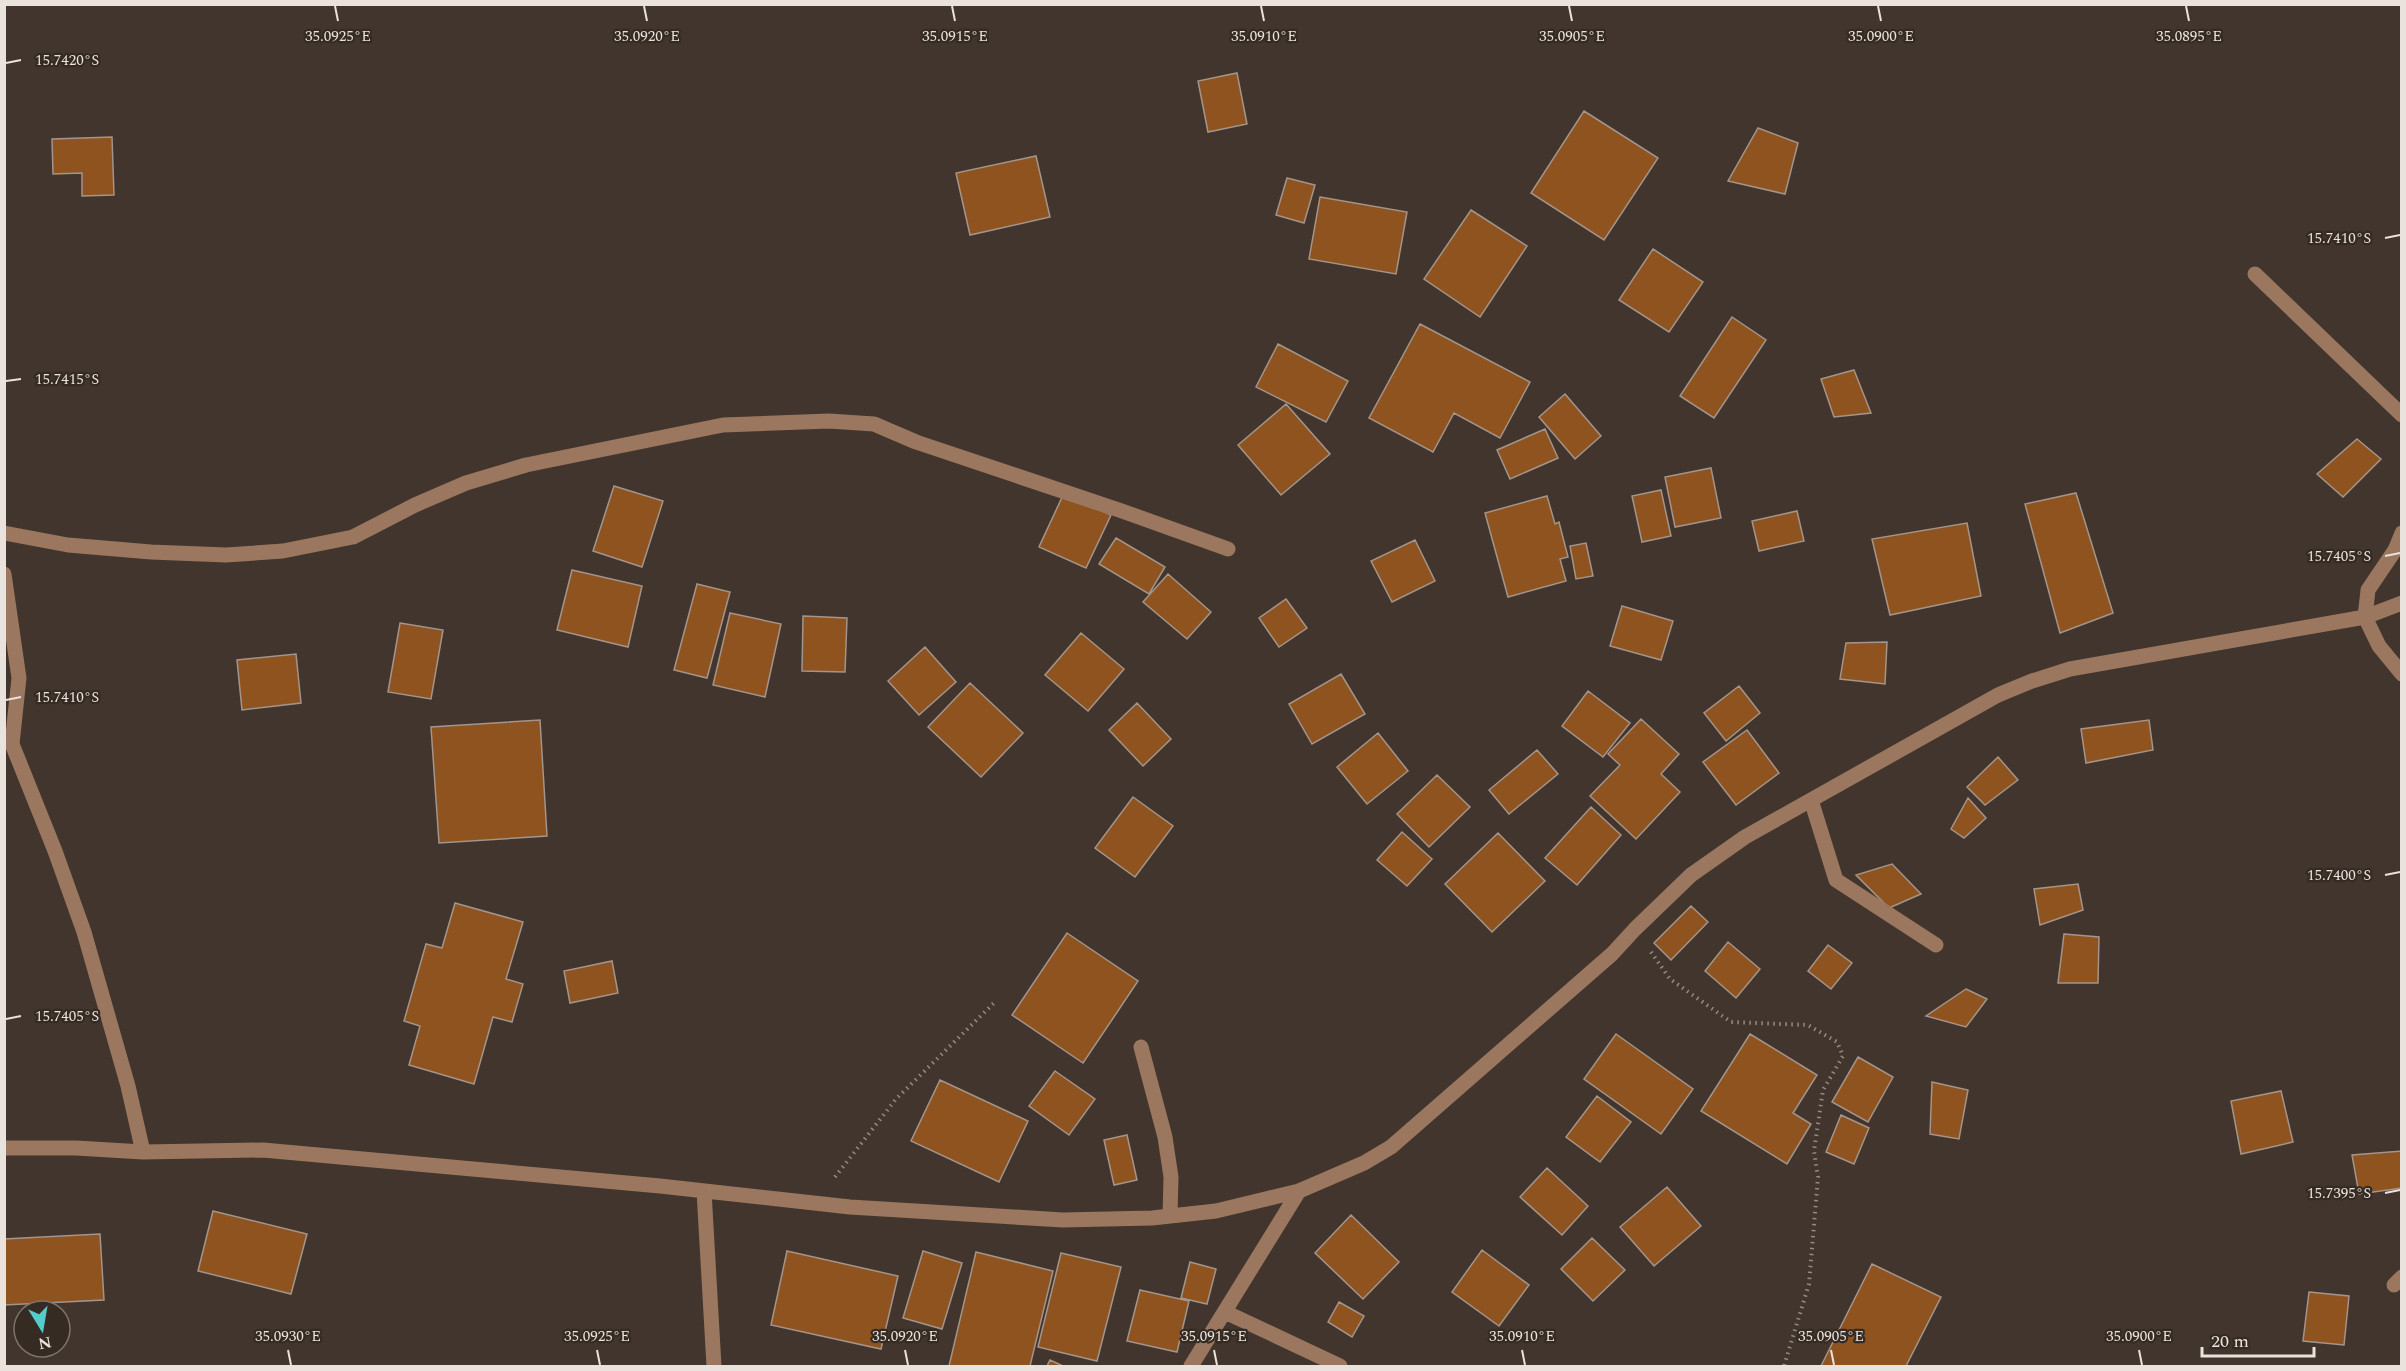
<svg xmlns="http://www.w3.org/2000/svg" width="2406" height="1371" viewBox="0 0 2406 1371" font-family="Spectral,serif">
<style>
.building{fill:#8f5320;stroke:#a3958b;stroke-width:1.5}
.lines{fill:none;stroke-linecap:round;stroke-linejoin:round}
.path{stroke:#948b84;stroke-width:4;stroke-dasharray:1.5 4.5;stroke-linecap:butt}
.minor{stroke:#9a775e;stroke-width:15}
.ticks{fill:none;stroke:#e9e2dd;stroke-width:2}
.ticks-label{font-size:15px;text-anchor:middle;fill:#e9e2dd;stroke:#362b23;stroke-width:4.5;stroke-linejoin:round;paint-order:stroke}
</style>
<rect width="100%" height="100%" fill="#41352d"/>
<!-- building -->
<path class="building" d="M1237,73L1247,124L1208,132L1198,81Z
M1584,111L1658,158L1604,240L1531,193Z
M1758,128L1798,143L1785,194L1728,181Z
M112,137L114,195L82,196V173L53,174L52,139Z
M1036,156L1050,217L970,235L956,173Z
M1287,178L1315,185L1304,223L1276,215Z
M1320,197L1407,212L1396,274L1309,259Z
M1471,210L1527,246L1480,317L1424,279Z
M1653,249L1703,282L1669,332L1619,300Z
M1732,317L1766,340L1714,418L1680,396Z
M1420,324L1530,382L1500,438L1454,413L1433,452L1369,418Z
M1278,344L1348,381L1326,422L1256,387Z
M1854,370L1871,413L1834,417L1821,379Z
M1565,394L1601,436L1575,459L1539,417Z
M1286,404L1330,454L1281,495L1238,445Z
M1545,429L1558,458L1510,479L1497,450Z
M2357,439L2381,459L2343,497L2317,474Z
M1711,468L1721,518L1675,527L1665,477Z
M614,486L663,501L642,567L593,551Z
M1661,490L1671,536L1642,542L1632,496Z
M1064,493L1111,515L1086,568L1039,547Z
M2076,493L2113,613L2060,633L2025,504Z
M1547,496L1555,524L1559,522L1568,557L1560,559L1566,581L1508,597L1485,513Z
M1797,511L1804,541L1759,551L1752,521Z
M1967,523L1981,596L1890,615L1872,539Z
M1116,538L1165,567L1149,594L1099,564Z
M1415,540L1435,581L1392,602L1371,561Z
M1586,543L1593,576L1576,579L1570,546Z
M572,570L642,586L628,647L557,630Z
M1168,574L1211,612L1187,639L1143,602Z
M697,584L730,592L707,678L674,670Z
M1286,599L1307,628L1279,647L1259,618Z
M1622,606L1673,621L1661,660L1610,646Z
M730,613L781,624L765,697L713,685Z
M803,616L847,618L845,672L802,671Z
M400,623L443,630L431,699L388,692Z
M1081,633L1124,669L1088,711L1045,675Z
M1887,642L1885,684L1840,679L1846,643Z
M925,647L956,682L919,715L888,681Z
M296,654L301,703L242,710L237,660Z
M1341,674L1365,714L1312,744L1289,704Z
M970,683L1023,733L981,777L928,727Z
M1739,686L1760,713L1726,741L1704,713Z
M1588,691L1630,723L1603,757L1562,726Z
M1137,703L1171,739L1143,766L1109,730Z
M1641,719L1679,754L1661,774L1680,792L1636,839L1590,796L1620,765L1608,754Z
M540,720L547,836L439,843L431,727Z
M2149,720L2153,750L2086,763L2081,729Z
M1747,730L1779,773L1736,805L1703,762Z
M1378,733L1408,771L1367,804L1337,767Z
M1537,750L1558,774L1509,814L1489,790Z
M1998,757L2018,780L1985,805L1967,787Z
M1437,775L1470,807L1429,847L1397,814Z
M1133,797L1173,826L1135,877L1095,848Z
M1968,798L1986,818L1964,838L1951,829Z
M1591,807L1621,835L1577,885L1545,858Z
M1402,832L1432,859L1407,886L1377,860Z
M1498,833L1545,881L1492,932L1445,884Z
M1892,864L1921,894L1889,908L1856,875Z
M2078,884L2083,910L2040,925L2034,889Z
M455,903L523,922L506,979L523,984L512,1022L493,1017L474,1084L409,1065L420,1026L404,1021L426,944L442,948Z
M1691,906L1708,922L1671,960L1654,943Z
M1067,933L1138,981L1083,1063L1012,1015Z
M2064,934L2099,937L2098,983H2058Z
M1728,942L1760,969L1736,998L1705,971Z
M1828,945L1852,963L1831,989L1808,971Z
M612,961L618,993L570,1003L564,971Z
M1966,989L1987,999L1966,1027L1926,1016Z
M1616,1034L1693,1089L1661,1134L1584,1079Z
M1750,1034L1817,1075L1793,1113L1811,1124L1787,1164L1701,1111Z
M1858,1057L1893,1077L1868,1122L1832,1102Z
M1055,1071L1095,1099L1069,1135L1029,1106Z
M940,1080L1028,1121L999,1182L911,1141Z
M1932,1082L1968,1090L1959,1139L1930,1134Z
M2281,1091L2293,1142L2241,1154L2231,1101Z
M1597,1096L1631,1122L1600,1162L1566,1137Z
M1841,1115L1869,1128L1854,1164L1826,1152Z
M1127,1135L1137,1180L1114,1185L1104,1140Z
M2402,1151V1188L2359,1194L2352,1155Z
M1547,1168L1588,1206L1562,1235L1520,1197Z
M1667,1187L1701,1226L1654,1266L1620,1227Z
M213,1211L307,1234L291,1294L198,1271Z
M1351,1215L1399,1262L1363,1299L1315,1253Z
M100,1234L104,1300L4,1305V1239Z
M1592,1238L1625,1270L1593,1301L1561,1269Z
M1482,1250L1529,1285L1499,1326L1452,1292Z
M787,1251L898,1276L881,1349L771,1325Z
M923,1251L962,1263L942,1329L903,1318Z
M976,1252L1053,1271L1030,1366H949Z
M1061,1253L1121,1267L1097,1361L1038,1347Z
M1190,1262L1216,1269L1207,1304L1181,1298Z
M1872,1264L1941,1297L1906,1366H1821Z
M1140,1290L1189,1301L1177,1352L1127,1341Z
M2309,1292L2349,1296L2344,1345L2303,1341Z
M1339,1302L1364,1316L1352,1337L1328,1322Z
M1050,1360L1063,1366H1047Z"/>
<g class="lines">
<!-- path -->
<path class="path" d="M1651,952L1670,979L1731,1022L1808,1025L1837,1042L1843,1056L1823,1090L1814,1151L1818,1177L1809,1284L1784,1366
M835,1177L896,1099L996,1001"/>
<!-- minor -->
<path class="minor" d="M2255,274L2402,415
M4,533L68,545L151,552L226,555L283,551L353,537L415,505L466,483L526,465L723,425L829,421L874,424L916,442L1119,510L1228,549
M2402,533L2395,550L2368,590L2365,617L2379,646L2402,674
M4,574L19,678L12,744L55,851L84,932L128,1086L143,1152
M1811,800L1836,880L1936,945
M1141,1047L1165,1137L1171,1177L1170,1216
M4,1148H76L143,1152L263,1150L660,1186L850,1207L1063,1220L1152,1218L1216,1211L1299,1191L1364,1163L1391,1147L1612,954L1635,929L1691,875L1745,837L1998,695L2032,681L2070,669L2365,617L2402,603
M704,1191L714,1366
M2394,1285L2402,1277
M1225,1312L1340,1366
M1191,1366L1299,1191"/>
</g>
<!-- ticks -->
<path class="ticks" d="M335,6L338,21M644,6L647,21M952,6L955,21M1261,6L1264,21M1569,6L1572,21M1878,6L1881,21M2186,6L2189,21M6,63L21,60M2385,238L2400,235M6,381L21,379M2385,556L2400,553M6,700L21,697M2385,875L2400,872M6,1019L21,1016M2385,1193L2400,1190M288,1350L291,1365M597,1350L600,1365M905,1350L908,1365M1214,1350L1217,1365M1522,1350L1525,1365M1831,1350L1834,1365M2139,1350L2142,1365"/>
<g class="ticks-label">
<text x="338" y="41">35.0925°E</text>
<text x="647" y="41">35.0920°E</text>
<text x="955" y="41">35.0915°E</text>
<text x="1264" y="41">35.0910°E</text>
<text x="1572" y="41">35.0905°E</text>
<text x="1881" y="41">35.0900°E</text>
<text x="2189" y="41">35.0895°E</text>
<text x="67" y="65">15.7420°S</text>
<text x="2339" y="243">15.7410°S</text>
<text x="67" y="384">15.7415°S</text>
<text x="2339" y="561">15.7405°S</text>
<text x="67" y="702">15.7410°S</text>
<text x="2339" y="880">15.7400°S</text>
<text x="67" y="1021">15.7405°S</text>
<text x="2339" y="1198">15.7395°S</text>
<text x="288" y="1341">35.0930°E</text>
<text x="597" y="1341">35.0925°E</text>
<text x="905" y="1341">35.0920°E</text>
<text x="1214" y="1341">35.0915°E</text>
<text x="1522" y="1341">35.0910°E</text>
<text x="1831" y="1341">35.0905°E</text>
<text x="2139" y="1341">35.0900°E</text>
</g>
<!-- border -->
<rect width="2406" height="1371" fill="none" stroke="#e9e2dd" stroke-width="12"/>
<!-- north arrow -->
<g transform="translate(42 1329) rotate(169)"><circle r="28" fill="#362b23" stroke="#7e746d" stroke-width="1.5"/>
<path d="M0-4.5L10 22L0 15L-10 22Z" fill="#53cdc9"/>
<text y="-9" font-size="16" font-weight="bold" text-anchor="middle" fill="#e9e2dd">N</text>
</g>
<!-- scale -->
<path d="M2202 1347v9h112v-9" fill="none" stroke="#e9e2dd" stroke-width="3"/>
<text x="2211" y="1347" font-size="18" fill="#e9e2dd" stroke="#362b23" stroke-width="4.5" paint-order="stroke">20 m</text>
</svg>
